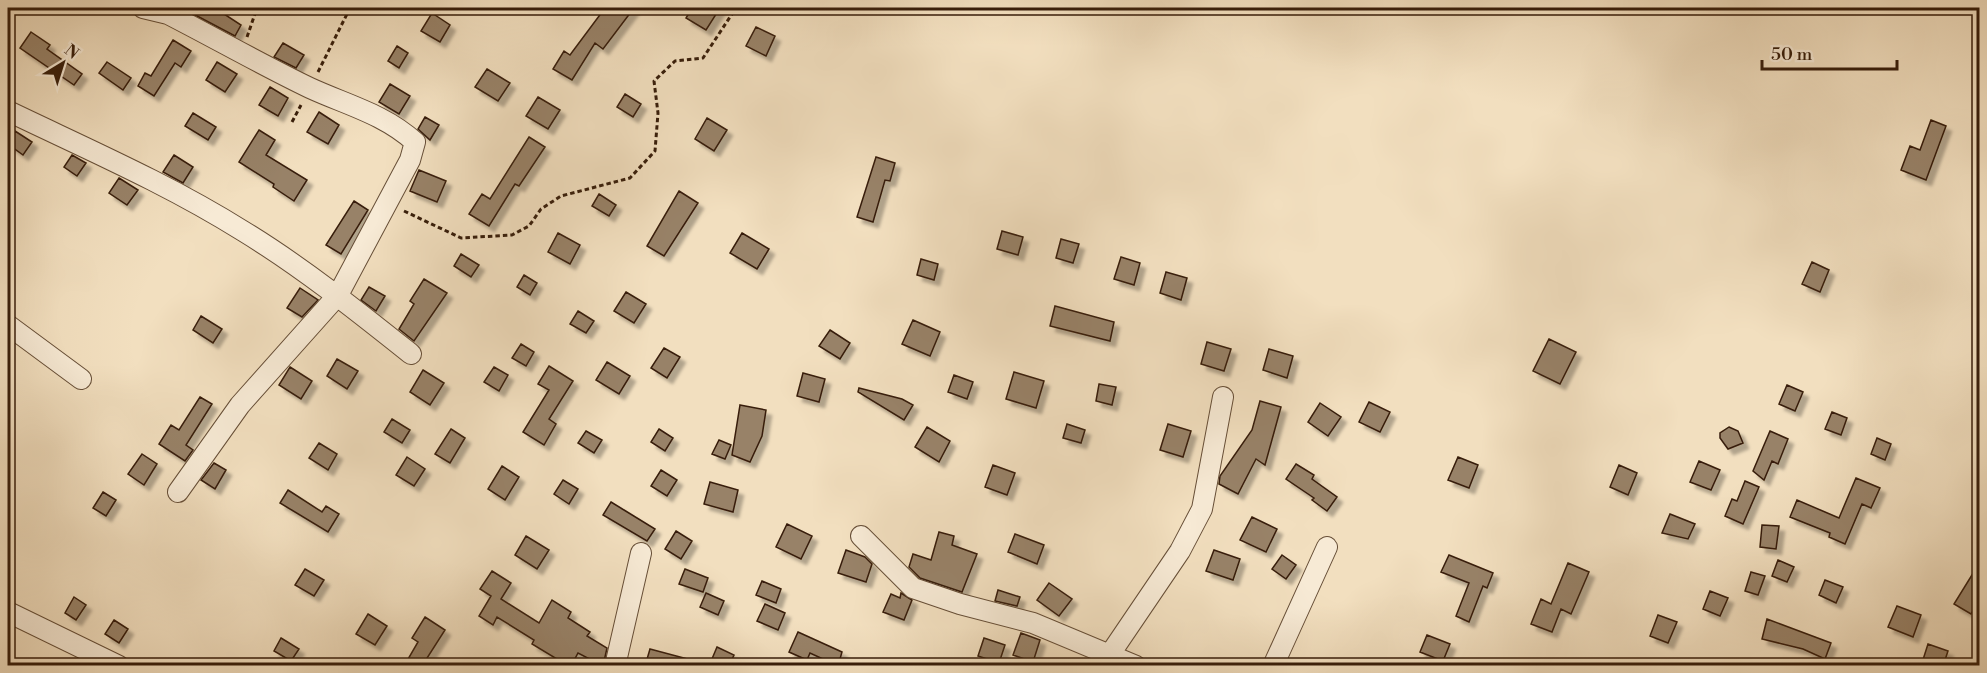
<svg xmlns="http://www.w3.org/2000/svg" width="1987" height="673" viewBox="0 0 1987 673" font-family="'Libre Bodoni',serif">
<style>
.building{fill:#988268;stroke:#371d0a;stroke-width:1.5;filter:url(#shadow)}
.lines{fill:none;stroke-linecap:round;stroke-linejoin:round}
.minor-casing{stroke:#664e37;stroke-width:22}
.path{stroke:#371d0a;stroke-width:3;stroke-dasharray:4.5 3;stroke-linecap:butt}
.minor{stroke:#f7ead5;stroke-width:20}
</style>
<defs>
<filter id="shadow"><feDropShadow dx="5.5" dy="5.5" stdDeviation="1.5" flood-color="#0004"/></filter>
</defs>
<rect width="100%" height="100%" fill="#f2dfbf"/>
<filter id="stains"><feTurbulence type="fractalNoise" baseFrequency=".00333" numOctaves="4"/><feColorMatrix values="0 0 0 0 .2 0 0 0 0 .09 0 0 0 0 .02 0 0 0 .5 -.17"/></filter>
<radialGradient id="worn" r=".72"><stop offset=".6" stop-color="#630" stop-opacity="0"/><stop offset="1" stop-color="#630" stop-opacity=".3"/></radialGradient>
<!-- building -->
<path class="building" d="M182,8H215L241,25L235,36Z
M605,8H634L603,49L595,43L572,80L553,69L564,51L570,55Z
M692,8H720L706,30L686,18Z
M432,13L450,25L440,42L421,31Z
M756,27L775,36L766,56L746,46Z
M31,32L50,45L47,49L82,74L74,85L20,48Z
M173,40L191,51L181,67L175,63L154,96L138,86L145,73L151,76Z
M283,43L304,55L296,68L274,57Z
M397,46L408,53L399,68L388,61Z
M107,62L131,78L123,90L99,73Z
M217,62L237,74L225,92L206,80Z
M487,69L510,83L498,101L475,87Z
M390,84L410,96L399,114L379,102Z
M270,87L288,98L278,116L259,105Z
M625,94L641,104L633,117L617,107Z
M538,97L560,110L548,129L526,116Z
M319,112L339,125L328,144L307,132Z
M193,113L216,127L208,140L185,126Z
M425,117L439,125L430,140L418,129Z
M707,118L727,130L714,151L695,139Z
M1931,120L1946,126L1926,180L1901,170L1910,146L1920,150Z
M259,130L275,140L266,155L307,180L294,201L273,187L274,184L239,162Z
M15,131L32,142L23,155L8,144Z
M529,137L545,147L519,186L515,184L489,226L469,214L482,194L490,199Z
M72,155L86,163L77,176L64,167Z
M174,155L193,167L183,183L163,172Z
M876,157L895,163L890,181L885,180L873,222L857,217Z
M419,170L446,181L437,202L410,191Z
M119,178L138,190L127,205L109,193Z
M679,191L698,203L664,256L647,246Z
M599,194L616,205L609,216L592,206Z
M354,201L368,210L341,254L326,245Z
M1002,231L1023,237L1018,255L997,249Z
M558,233L580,245L570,264L548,252Z
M742,233L769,249L757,269L730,253Z
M1061,239L1079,244L1073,263L1056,258Z
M461,254L479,265L471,277L454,266Z
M1121,257L1140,263L1134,285L1114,279Z
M921,259L938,264L934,280L917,275Z
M1812,262L1829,270L1820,292L1802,284Z
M1166,272L1187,278L1181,300L1160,293Z
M524,275L537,283L530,295L517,287Z
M424,279L447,293L414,341L399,329L414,304L410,301Z
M369,287L385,296L376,311L361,300Z
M300,288L318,300L302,317L287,308Z
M626,292L646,304L634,323L614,311Z
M1055,306L1114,322L1110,341L1050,326Z
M578,311L594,321L586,333L570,324Z
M201,316L222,329L213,343L193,330Z
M913,320L940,332L930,356L902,344Z
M830,330L850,343L840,359L819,346Z
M1549,339L1576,352L1560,384L1533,371Z
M1207,342L1231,349L1224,371L1201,364Z
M521,344L534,352L526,366L512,358Z
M664,348L680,357L667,378L651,368Z
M1269,349L1293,356L1287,378L1263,370Z
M337,359L358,371L347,389L327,376Z
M607,362L630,376L619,394L596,380Z
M549,366L573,381L549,419L556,424L544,445L523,432L549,390L538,384Z
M290,367L312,381L301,399L279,385Z
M494,367L508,375L499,391L484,382Z
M423,370L444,383L430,405L410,392Z
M1014,372L1044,381L1036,408L1006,399Z
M803,373L825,379L819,402L797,396Z
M954,375L973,382L967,399L948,392Z
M1099,384L1116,387L1112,405L1096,401Z
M1787,385L1803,392L1795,411L1779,404Z
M859,388L902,399L913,405L904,420L858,392Z
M200,397L212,404L186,445L193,450L185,461L159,444L171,425L179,430Z
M1260,401L1281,407L1265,465L1256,459L1238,494L1219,484L1220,476L1252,430Z
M1369,402L1390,412L1380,432L1359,422Z
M1320,403L1341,417L1328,436L1308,422Z
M740,405L766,410L762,436L750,462L732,455Z
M1832,412L1847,418L1841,435L1825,429Z
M392,419L410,430L402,443L384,432Z
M1067,424L1085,430L1081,443L1063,438Z
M1168,424L1191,431L1183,457L1160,450Z
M927,427L950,441L939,462L915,447Z
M1729,427L1738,431L1743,443L1728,449L1720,438V433Z
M451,429L465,438L450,463L435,454Z
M659,429L673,438L665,451L651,442Z
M586,431L602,440L594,453L578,443Z
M1770,431L1788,439L1778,464L1772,461L1764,480L1753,471Z
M1877,438L1891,444L1885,460L1871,454Z
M719,440L731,445L725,459L712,454Z
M319,443L337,454L328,470L309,458Z
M142,454L157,464L144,485L128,474Z
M407,457L425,469L414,486L396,475Z
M1458,457L1478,465L1469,488L1448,480Z
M1699,461L1720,470L1711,490L1690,482Z
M214,463L226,470L215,489L201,480Z
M1296,464L1314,475L1312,479L1337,497L1327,511L1312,500L1314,498L1286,479Z
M993,465L1015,473L1007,495L985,487Z
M1619,465L1637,473L1628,495L1610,487Z
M502,466L519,477L505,500L488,489Z
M661,470L677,480L667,496L651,486Z
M1856,478L1880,488L1871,508L1862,504L1845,544L1829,537L1830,533L1790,517L1797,500L1839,518Z
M563,480L578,489L569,504L554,494Z
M1745,481L1759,487L1743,524L1725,516L1732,499L1737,501Z
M710,482L738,490L733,512L704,504Z
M288,490L322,512L326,506L339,514L328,532L280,503Z
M103,492L116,500L106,516L93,508Z
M611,502L655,529L647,541L603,515Z
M1670,514L1695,524L1688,539L1662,533Z
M1252,517L1277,529L1266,552L1240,540Z
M787,524L812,536L801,559L776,547Z
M1762,525L1779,526L1776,549L1760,547Z
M676,531L692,541L681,559L665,549Z
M939,532L954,536L952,545L977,554L962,592L920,578L909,567L913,554L931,560Z
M1015,534L1044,545L1037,564L1008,552Z
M526,536L549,550L537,569L515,555Z
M846,550L865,557L872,564L866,582L838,573Z
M1214,550L1240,559L1233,580L1206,571Z
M1282,555L1296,565L1286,579L1272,569Z
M1449,555L1493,573L1487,588L1483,586L1469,622L1456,616L1469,583L1441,572Z
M1778,560L1794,567L1787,582L1772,576Z
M1980,562V600L1971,614L1954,604Z
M1568,563L1589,572L1571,614L1561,609L1552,632L1531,624L1541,599L1551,604Z
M305,569L324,580L314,596L295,585Z
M685,569L708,578L703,592L679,584Z
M492,571L511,583L501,599L539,623L552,600L571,612L568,618L590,632L587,636L607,648L603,666L578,653L571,666H553L557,659L532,644L534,640L497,617L493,625L479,616L491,596L480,589Z
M1751,572L1765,576L1758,595L1745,591Z
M1825,580L1843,587L1836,603L1819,595Z
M762,581L781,589L776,603L756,595Z
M1049,583L1072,599L1059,616L1037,600Z
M998,590L1020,597L1017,606L995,601Z
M1710,591L1728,598L1720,616L1703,609Z
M706,593L724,601L718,615L700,607Z
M901,593L912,600L904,620L883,612L891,594L900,598Z
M74,597L86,605L76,620L65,613Z
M765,604L785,613L778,630L757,621Z
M1897,606L1921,615L1913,637L1888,627Z
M368,614L387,626L375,645L356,634Z
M1658,615L1677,622L1668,643L1650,636Z
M425,617L445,630L422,666H404L418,642L412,638Z
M1767,619L1831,643L1825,659L1803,649L1762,639Z
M114,620L128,629L119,643L105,634Z
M798,632L842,652L838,666L810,653L807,660L789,652Z
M1021,633L1040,640L1033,662L1013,655Z
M1427,635L1450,644L1443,661L1420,652Z
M281,638L299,649L291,661L274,651Z
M984,638L1005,645L999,663L978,656Z
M1928,644L1948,651L1943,666H1921Z
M717,647L734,655L729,666H709Z
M650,649L699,662L698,666H645Z"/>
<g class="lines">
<defs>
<path id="minor" d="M143,8L168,14C215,38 262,65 310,88C347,105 384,114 415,142L410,160L338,295L240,405L178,492
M8,111C87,149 168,184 243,231C302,267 357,311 411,354
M8,325L81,379
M861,536L913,588L960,604L1033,623L1136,666
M8,612L119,666
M615,666L641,553
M1102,666L1180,551L1202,509L1223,397
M1273,666L1327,547"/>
</defs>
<!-- minor casing -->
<use href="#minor" class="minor-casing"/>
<!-- path -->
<path class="path" d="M247,37L257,8
M318,72L350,8
M292,122L301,105
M404,211L461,238L512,235L529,226L541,209L561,196L630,178L655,151L658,113L654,81L675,61L703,58L736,8"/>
<!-- minor -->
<use href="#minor" class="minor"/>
</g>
<!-- margin -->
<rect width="1987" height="673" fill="none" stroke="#f2dfbf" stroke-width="30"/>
<rect x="9" y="9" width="1969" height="655" fill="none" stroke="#371d0a" stroke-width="3"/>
<rect x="15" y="15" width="1957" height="643" fill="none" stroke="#371d0a" stroke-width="1.5"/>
<!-- north arrow -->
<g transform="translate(63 63) rotate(38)" stroke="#f7ead5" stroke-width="4.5" paint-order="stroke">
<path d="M0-4.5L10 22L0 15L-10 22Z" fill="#371d0a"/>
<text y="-9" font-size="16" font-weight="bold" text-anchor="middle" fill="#371d0a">N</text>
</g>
<!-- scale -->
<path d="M1762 60v9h135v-9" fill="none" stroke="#371d0a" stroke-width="3"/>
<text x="1771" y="60" font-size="18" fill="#371d0a" stroke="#f7ead5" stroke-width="4.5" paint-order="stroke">50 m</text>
<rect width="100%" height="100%" filter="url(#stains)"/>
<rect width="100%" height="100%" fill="url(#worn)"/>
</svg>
